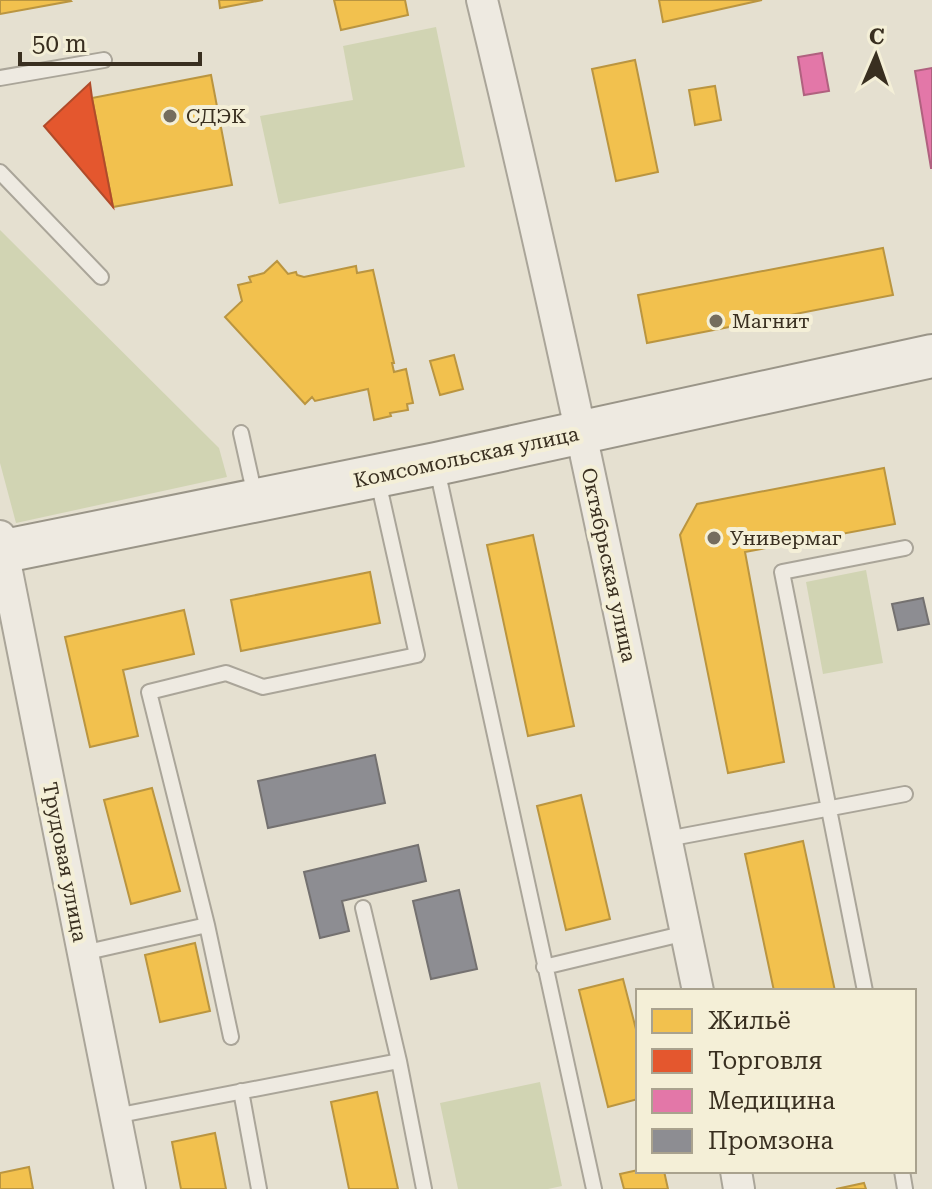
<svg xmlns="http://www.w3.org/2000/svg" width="932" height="1189" viewBox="0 0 932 1189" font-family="'Roboto Serif',serif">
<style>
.green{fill:#d1d4b3}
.homes{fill:#f2c14e;stroke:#ba9540;stroke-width:2}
.shops{fill:#e4572e;stroke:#b14b2a;stroke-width:2}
.health{fill:#e377a8;stroke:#b0617f;stroke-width:2}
.industry{fill:#8d8d92;stroke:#747170;stroke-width:2}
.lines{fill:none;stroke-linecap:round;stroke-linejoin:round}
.lane-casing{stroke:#aaa599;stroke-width:18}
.street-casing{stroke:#aaa599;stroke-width:34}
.secondary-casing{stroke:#9a9588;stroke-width:46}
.lane{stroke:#eeeae1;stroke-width:14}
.street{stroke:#eeeae1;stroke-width:30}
.secondary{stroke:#eeeae1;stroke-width:42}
.poi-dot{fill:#756d5e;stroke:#f4efd7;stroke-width:3}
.labels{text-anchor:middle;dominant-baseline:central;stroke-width:8;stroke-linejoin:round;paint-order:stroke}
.poi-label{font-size:20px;fill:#392f20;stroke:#f4efd7;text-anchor:start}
.street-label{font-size:20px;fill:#392f20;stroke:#f4efd7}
</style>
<rect width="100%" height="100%" fill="#e5e0d0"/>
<!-- green -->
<path class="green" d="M436,27L465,167L279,204L260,116L353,100L343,46Z
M0,230L219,448L227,477L16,523L0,463Z
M866,570L883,663L823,674L806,582Z
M540,1082L562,1186L548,1189H458L440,1103Z"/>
<!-- homes -->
<path class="homes" d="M0,0H70L71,1L0,14Z
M219,0H263L220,8Z
M334,0H405L408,15L341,30Z
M659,0H762L663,22Z
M635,60L658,172L616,181L592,69Z
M211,75L232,185L113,207L92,98Z
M715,86L721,120L695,125L689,90Z
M883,248L893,295L647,343L638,295Z
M277,261L288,274L296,272L297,275L304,277L356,266L357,273L373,270L394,363H392L394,372L406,369L413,403L407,404L408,410L390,413L391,416L374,420L368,389L315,401L312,397L305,404L225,317L242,301L238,285L251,282L249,277L264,273Z
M454,355L463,389L440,395L430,361Z
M884,468L895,524L745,552L784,762L728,773L680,535L697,504Z
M533,535L574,726L528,736L487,545Z
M370,572L380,623L241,651L231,600Z
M184,610L194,654L123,670L138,736L90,747L65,637Z
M152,788L180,891L131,904L104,800Z
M581,795L610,919L566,930L537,806Z
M803,841L835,991H774L745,854Z
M195,943L210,1011L160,1022L145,955Z
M623,979L638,1037V1099L608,1107L579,990Z
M377,1092L398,1189H349L331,1102Z
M215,1133L226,1189H181L172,1142Z
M29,1167L33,1189H0V1173Z
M638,1170L664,1171L668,1189H624L620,1174Z
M864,1183L866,1189H836Z"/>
<!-- shops -->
<path class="shops" d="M90,83L92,98L113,207L44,126Z"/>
<!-- health -->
<path class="health" d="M822,53L829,91L804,95L798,57Z
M932,68V168H931L915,71Z"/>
<!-- industry -->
<path class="industry" d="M923,598L929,624L898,630L892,604Z
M375,755L385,803L268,828L258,781Z
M418,845L426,881L342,901L349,931L320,938L304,872Z
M459,890L477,969L431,979L413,901Z"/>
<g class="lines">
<defs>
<path id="lane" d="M0,78L104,60
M0,172L101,277
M241,433L255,496
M437,469L594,1189
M667,839L905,794
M363,908L399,1061
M207,925L231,1037
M83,953L207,925L149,692L226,673L263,687L417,655L378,481
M544,967L686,933
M865,991L782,572L905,548
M241,1091L259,1189
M115,1116L399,1061L424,1189
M902,1171L905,1189"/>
<path id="street" d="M482,0C562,329 629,660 698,991
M0,536L130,1189
M736,1171L739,1189"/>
<path id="secondary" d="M0,552L436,464L932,356"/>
</defs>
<!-- lane casing -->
<use href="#lane" class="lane-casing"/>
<!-- street casing -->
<use href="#street" class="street-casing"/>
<!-- secondary casing -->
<use href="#secondary" class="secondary-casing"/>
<!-- lane -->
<use href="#lane" class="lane"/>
<!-- street -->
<use href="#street" class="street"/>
<!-- secondary -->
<use href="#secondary" class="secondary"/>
</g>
<!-- markers -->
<g class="poi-dot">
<circle cx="170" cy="116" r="8"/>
<circle cx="716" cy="321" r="8"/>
<circle cx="714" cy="538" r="8"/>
</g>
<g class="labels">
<!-- poi labels -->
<g class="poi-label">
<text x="186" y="116">СДЭК</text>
<text x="732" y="321">Магнит</text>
<text x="730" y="538">Универмаг</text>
</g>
<!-- street labels -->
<g class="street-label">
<text transform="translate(466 457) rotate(-12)">Комсомольская улица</text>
<text transform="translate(609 565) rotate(78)">Октябрьская улица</text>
<text transform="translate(65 862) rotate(79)">Трудовая улица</text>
</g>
</g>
<!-- legend -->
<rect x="636" y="989" width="280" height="184" fill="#f4efd7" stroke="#a9a28e" stroke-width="2"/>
<rect x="652" y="1009" width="40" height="24" fill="#f2c14e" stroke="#a9a28e" stroke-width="2"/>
<text x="708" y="1029" font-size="24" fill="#392f20">Жильё</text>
<rect x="652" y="1049" width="40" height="24" fill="#e4572e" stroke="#a9a28e" stroke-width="2"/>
<text x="708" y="1069" font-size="24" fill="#392f20">Торговля</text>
<rect x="652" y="1089" width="40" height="24" fill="#e377a8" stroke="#a9a28e" stroke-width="2"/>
<text x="708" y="1109" font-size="24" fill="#392f20">Медицина</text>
<rect x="652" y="1129" width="40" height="24" fill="#8d8d92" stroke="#a9a28e" stroke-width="2"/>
<text x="708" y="1149" font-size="24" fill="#392f20">Промзона</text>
<!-- north arrow -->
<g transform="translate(876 56) rotate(2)" stroke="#f4efd7" stroke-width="6" paint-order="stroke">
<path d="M0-6L14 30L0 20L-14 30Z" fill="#392f20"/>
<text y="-12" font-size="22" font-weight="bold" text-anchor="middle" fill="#392f20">С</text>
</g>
<!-- scale -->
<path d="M20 52v12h180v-12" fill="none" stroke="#392f20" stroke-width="4"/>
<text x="32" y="52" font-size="24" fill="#392f20" stroke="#f4efd7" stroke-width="6" paint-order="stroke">50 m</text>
</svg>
